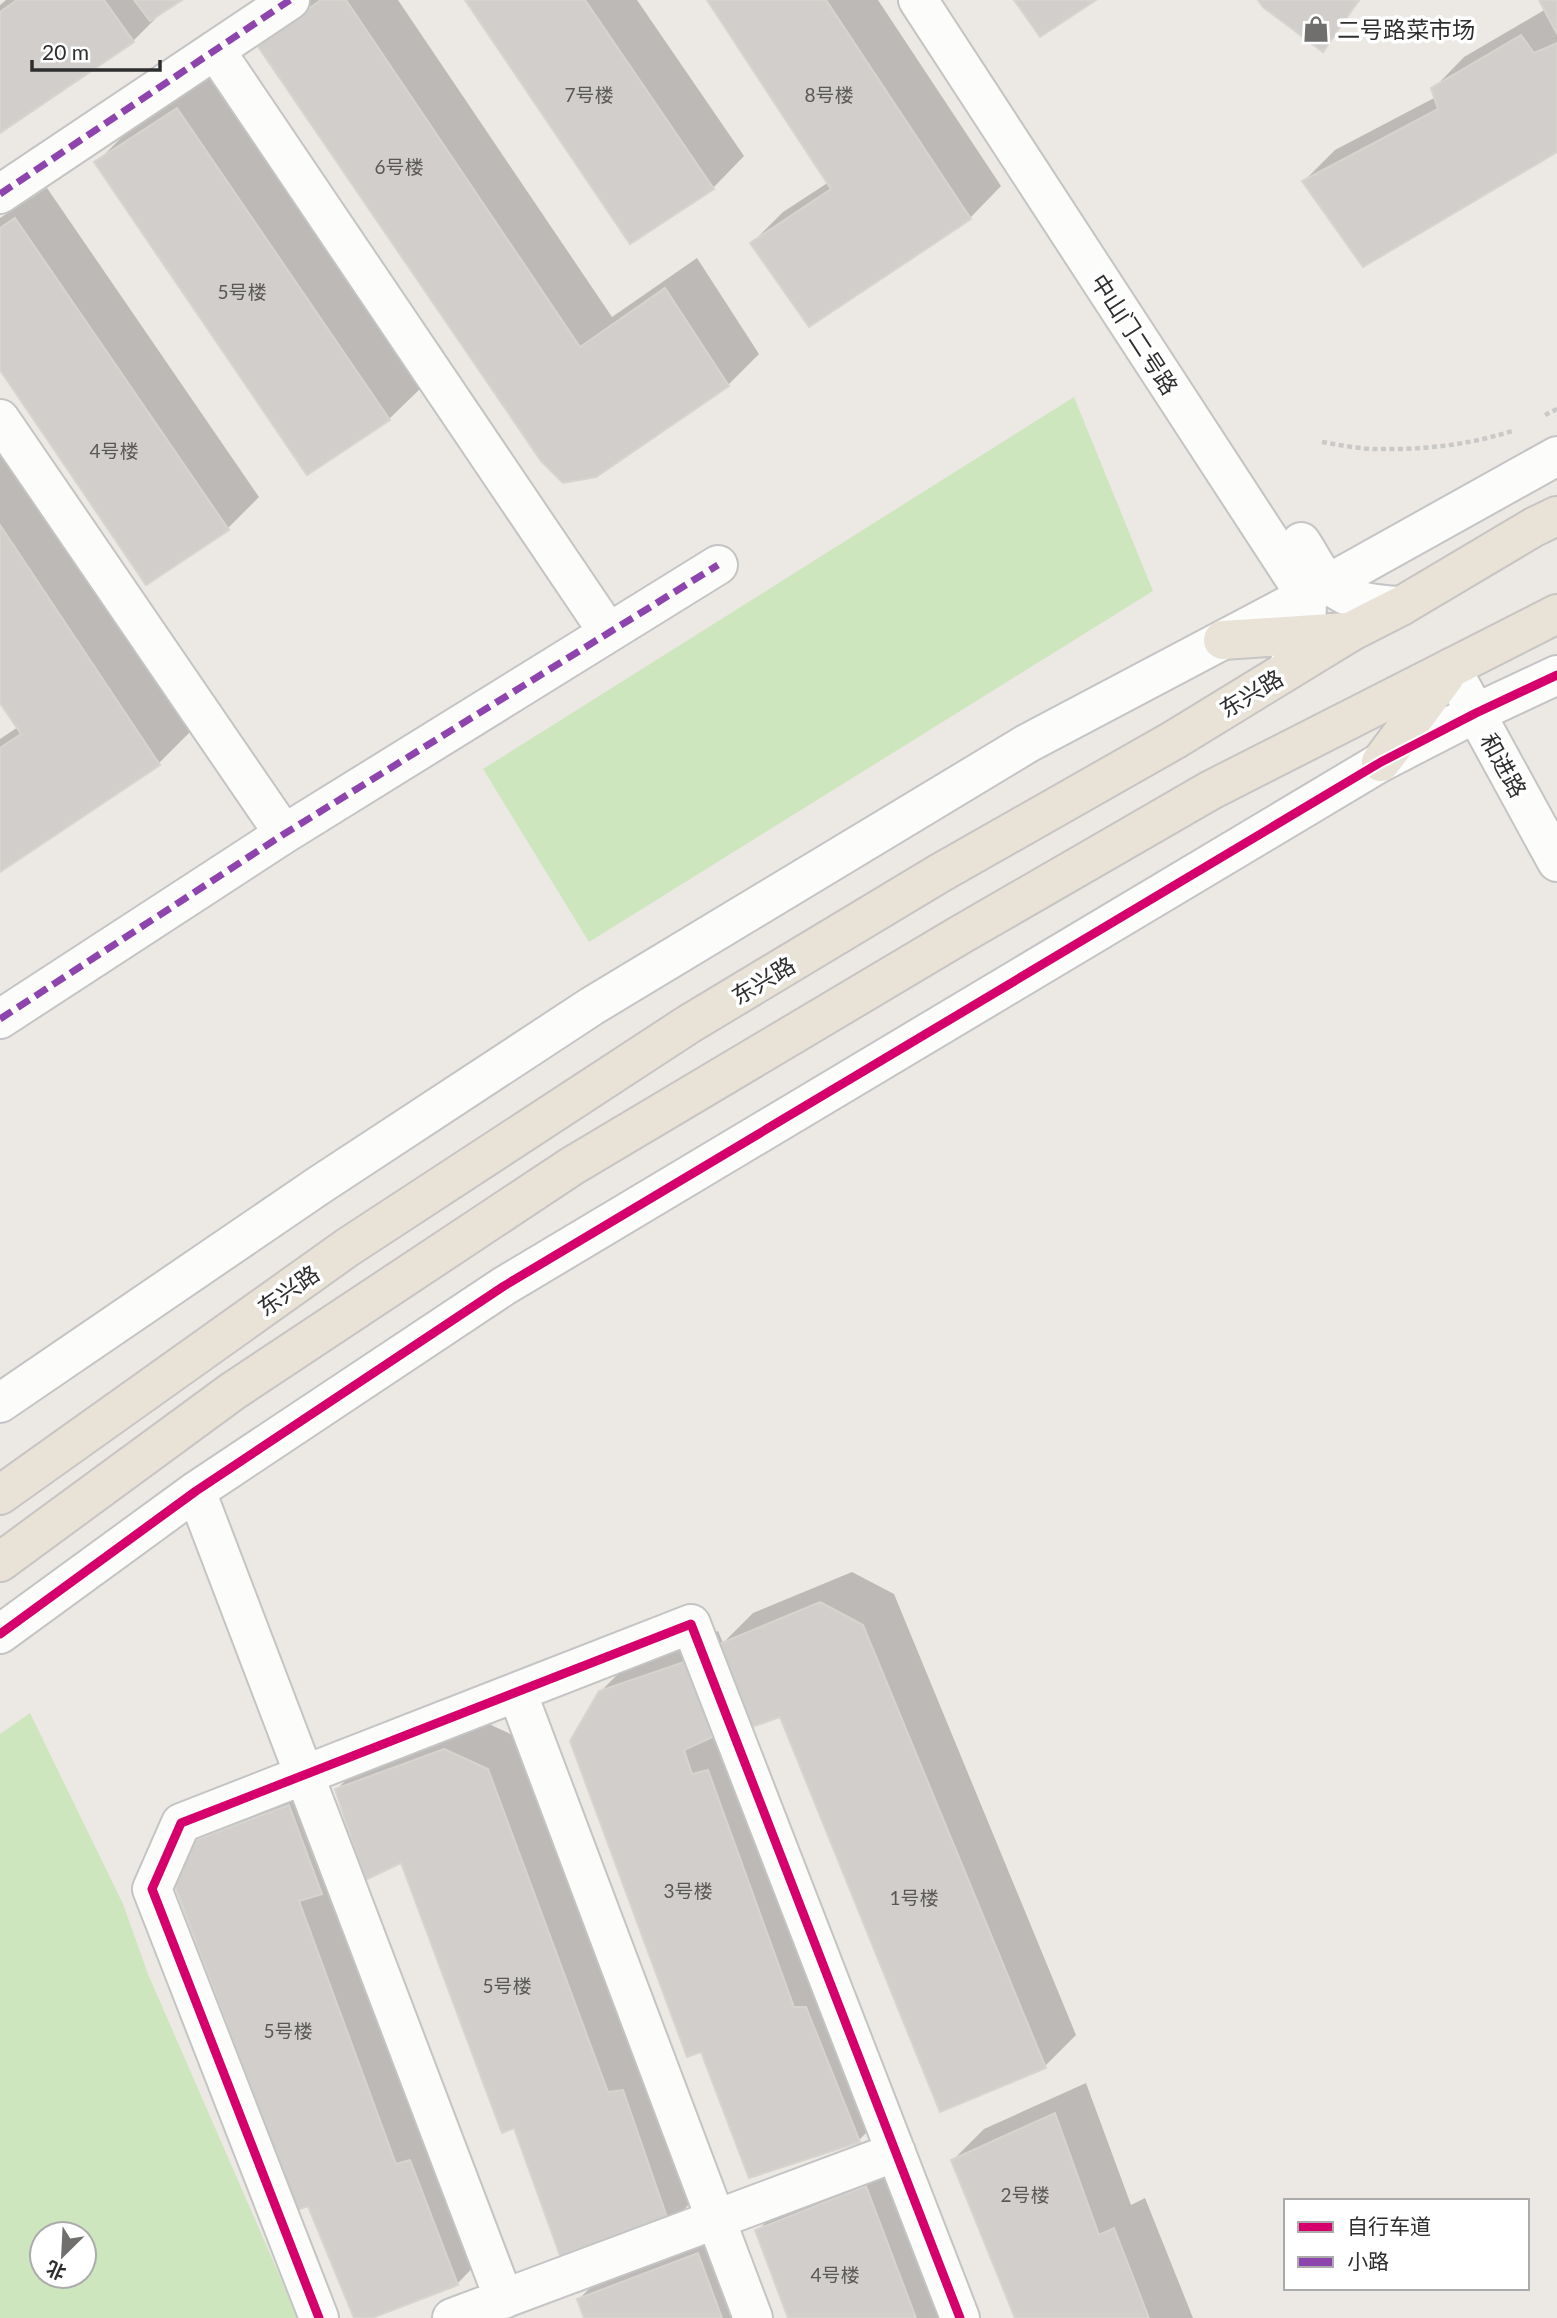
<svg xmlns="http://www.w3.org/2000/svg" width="1557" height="2318" viewBox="0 0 1557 2318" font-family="Lato,'Noto Sans SC',sans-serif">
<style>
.green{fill:#cee6be;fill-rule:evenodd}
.shadow{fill:#0003}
.building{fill:#d1cecb;stroke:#d7d4d0;stroke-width:2}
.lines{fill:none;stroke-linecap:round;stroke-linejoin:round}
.minor-casing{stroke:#c5c4c5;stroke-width:42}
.tertiary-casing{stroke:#c5c4c5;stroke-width:42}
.trunk-casing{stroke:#c6c5c4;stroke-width:42}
.path{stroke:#c9c9c8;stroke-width:4.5;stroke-dasharray:5 3.5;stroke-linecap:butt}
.minor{stroke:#fcfcfb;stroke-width:38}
.tertiary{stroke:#fcfcfb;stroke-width:38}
.trunk{stroke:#e9e2d6;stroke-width:38}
.quiet{stroke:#8e44ad;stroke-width:7;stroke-dasharray:14 7;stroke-linecap:butt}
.cycleway-casing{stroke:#fff;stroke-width:13}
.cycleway{stroke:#d6006c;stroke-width:9}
.labels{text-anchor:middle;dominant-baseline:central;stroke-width:7;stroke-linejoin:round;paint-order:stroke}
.number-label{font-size:19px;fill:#585857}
.poi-label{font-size:23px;fill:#2e2e2e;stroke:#fff;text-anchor:start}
.street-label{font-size:23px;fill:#2e2e2e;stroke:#fff}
</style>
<rect width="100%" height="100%" fill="#ece8e4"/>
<!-- green -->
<path class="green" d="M1074,397L1153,591L589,942L483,769Z
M30,1713L123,1904L148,1974L298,2318H0V1734ZM42,2234H84V2276H42Z"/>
<!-- shadow -->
<path class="shadow" d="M6,0H178L164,10L133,41L0,130V5Z
M310,0H398L612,317L697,258L759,354L728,385L543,459L290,14Z
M467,0H637L744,156L713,188Z
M709,0H878L1001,186L970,218L752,243L783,212L829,182Z
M1260,0H1360L1323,50Z
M1541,0H1557V150L1304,181L1335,150L1436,97L1433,89L1464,57L1546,9Z
M209,78L421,388L389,419L97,162L128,131Z
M47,188L259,497L228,528L146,583L0,367V218Z
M0,447L190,732L159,763L0,870V739L18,727L0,700Z
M852,1572L894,1594L1076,2035L1045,2066L781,1715L745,1705L719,1731L890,2109L859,2140L600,1692L632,1660L718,1631L723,1643L753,1613Z
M476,1718L519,1738L700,2193L669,2225L515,2126L402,1861L337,1789L368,1758Z
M321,1775L488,2252L457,2284L367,2318H356L182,1847L214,1815Z
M1086,2083L1131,2205L1145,2198L1193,2318H1017L953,2160L984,2129Z
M897,2156L959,2318H790L757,2231L788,2200Z
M729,2223L765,2318H586L579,2299L610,2268Z"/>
<!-- building -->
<path class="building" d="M17,0H104L134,42L0,133V12Z
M134,0H182L150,21Z
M321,0H346L580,347L665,288L729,386L596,477L563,483L541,461L257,45Z
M465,0H585L714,189L630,244Z
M707,0H826L971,219L809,327L750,243L831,189Z
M1014,0H1096L1040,37Z
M1258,0H1359L1323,52L1263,7Z
M1539,0H1557V34Z
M1521,35L1534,53L1557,43V152L1363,267L1302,181L1438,109L1431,88Z
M177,108L390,420L307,475L94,162Z
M15,218L229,530L146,585L0,370V228Z
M0,525L160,765L0,872V748L21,734L0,703Z
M820,1602L863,1625L1046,2068L940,2112L780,1717L752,1727L719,1644Z
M687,1661L717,1735L684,1750L692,1774L708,1770L794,2007H806L860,2142L749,2178L701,2052L687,2057L570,1741L599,1691Z
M444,1749L488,1769L608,2092L623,2090L670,2226L563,2264L514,2128L502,2133L401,1863L365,1880L335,1789Z
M289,1805L322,1894L299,1901L396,2164L410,2160L458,2285L372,2318H354L308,2206L297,2210L176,1889L180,1846Z
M1055,2113L1099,2235L1114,2228L1149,2318H1015L951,2160Z
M866,2186L916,2318H788L755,2230Z
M698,2253L722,2318H584L577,2299Z"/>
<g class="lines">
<defs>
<path id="minor" d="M215,50L608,632
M0,194L290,0
M0,419L284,834
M1451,668L1557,862
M0,1019L284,834L718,565
M0,1403L318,1186L592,1006L1028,743L1306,596L1557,456
M196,1491L504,2299
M0,1634L196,1491L504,1286L1381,762L1476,713L1557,675
M517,1692L753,2318
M319,2318L152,1889L181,1823L691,1624L960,2318
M452,2318L896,2152"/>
<path id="tertiary" d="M918,0L1306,596C1309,620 1304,641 1290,662
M1301,542C1310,555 1318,573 1329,584C1349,602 1375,605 1401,606"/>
<path id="trunk" d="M1223,640L1346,632
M1381,762L1445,676
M0,1495L348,1247L689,1024L940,873L1174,740L1352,631L1401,606L1534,527L1557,516
M0,1562L233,1391L572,1166L960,935L1211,790L1557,614"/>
</defs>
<!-- minor casing -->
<use href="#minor" class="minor-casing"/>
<!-- tertiary casing -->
<use href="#tertiary" class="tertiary-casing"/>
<!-- trunk casing -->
<use href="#trunk" class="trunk-casing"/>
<!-- path -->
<path class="path" d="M1545,415L1557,409
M1322,442C1340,445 1359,449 1377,449C1422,450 1469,445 1512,431"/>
<!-- minor -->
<use href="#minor" class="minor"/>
<!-- tertiary -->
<use href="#tertiary" class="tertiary"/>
<!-- trunk -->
<use href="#trunk" class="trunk"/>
<!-- quiet -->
<path class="quiet" d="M0,194L290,0
M0,1019L284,834L718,565"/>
<defs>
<path id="cycleway" d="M0,1634L196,1491L504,1286L1381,762L1476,713L1557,675
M319,2318L152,1889L181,1823L691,1624L960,2318"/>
</defs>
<!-- cycleway casing -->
<use href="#cycleway" class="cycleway-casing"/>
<!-- cycleway -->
<use href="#cycleway" class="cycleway"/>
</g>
<!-- icons -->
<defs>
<symbol id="shop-bare" viewBox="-9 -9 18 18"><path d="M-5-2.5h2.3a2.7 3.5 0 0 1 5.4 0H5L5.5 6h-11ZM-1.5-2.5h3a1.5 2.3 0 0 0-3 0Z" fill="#706f6e" stroke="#fff" stroke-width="2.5" paint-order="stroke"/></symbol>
</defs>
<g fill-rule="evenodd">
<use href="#shop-bare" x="1297" y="10" width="38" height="38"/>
</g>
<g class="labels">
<!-- number labels -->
<g class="number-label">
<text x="589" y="94">7号楼</text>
<text x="829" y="94">8号楼</text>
<text x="399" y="166">6号楼</text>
<text x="242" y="291">5号楼</text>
<text x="114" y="450">4号楼</text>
<text x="688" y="1890">3号楼</text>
<text x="914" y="1897">1号楼</text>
<text x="507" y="1985">5号楼</text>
<text x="288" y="2030">5号楼</text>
<text x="1025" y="2194">2号楼</text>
<text x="835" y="2274">4号楼</text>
</g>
<!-- poi labels -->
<g class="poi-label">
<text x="1337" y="29">二号路菜市场</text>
</g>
<!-- street labels -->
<g class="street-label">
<text transform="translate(1135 334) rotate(57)">中山门二号路</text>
<text transform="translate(1251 693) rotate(-31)">东兴路</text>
<text transform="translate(1504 765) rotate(61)">和进路</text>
<text transform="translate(763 980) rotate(-31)">东兴路</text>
<text transform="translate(288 1290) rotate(-35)">东兴路</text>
</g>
</g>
<!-- legend -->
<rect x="1284" y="2199" width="245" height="91" fill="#ffffff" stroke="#ababab" stroke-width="2"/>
<rect x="1298" y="2222" width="35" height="10" fill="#d6006c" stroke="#ababab" stroke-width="2"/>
<text x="1347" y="2234" font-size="21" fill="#2e2e2e">自行车道</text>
<rect x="1298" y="2257" width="35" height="10" fill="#8e44ad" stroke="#ababab" stroke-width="2"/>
<text x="1347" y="2269" font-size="21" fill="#2e2e2e">小路</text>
<!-- north arrow -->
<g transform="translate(63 2255) rotate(204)"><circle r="33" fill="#ffffff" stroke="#ababab" stroke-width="2"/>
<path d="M0-5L12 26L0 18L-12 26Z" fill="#706f6e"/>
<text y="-10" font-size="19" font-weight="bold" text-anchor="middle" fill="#2e2e2e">北</text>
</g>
<!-- scale -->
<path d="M32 60v10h128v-10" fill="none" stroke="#2e2e2e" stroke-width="3.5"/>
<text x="42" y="60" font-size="21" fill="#2e2e2e" stroke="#ffffff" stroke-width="5" paint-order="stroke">20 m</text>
</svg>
